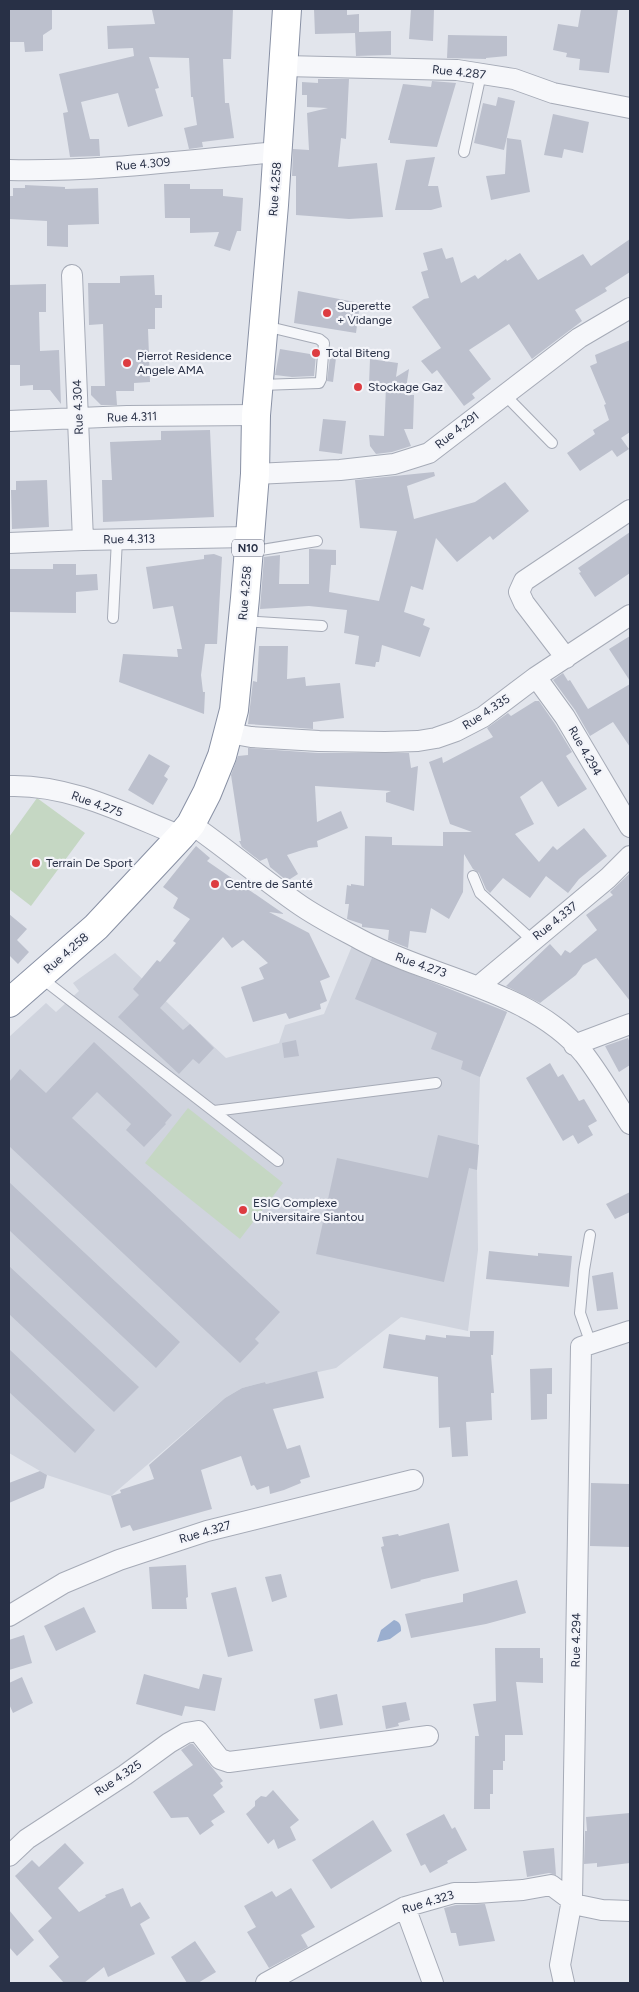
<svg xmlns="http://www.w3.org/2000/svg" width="639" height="1992" viewBox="0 0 639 1992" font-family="Figtree,sans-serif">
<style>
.built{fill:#d0d4de}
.green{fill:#c5d7c3}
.water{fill:#9aaecf}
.building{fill:#bcc0cd}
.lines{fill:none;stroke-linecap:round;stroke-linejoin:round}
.lane-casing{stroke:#a6abb7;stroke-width:12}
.street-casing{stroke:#a6abb7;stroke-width:22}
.highway-casing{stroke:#8890a4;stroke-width:30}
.lane{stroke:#f6f7fa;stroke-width:10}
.street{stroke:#f6f7fa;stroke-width:20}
.highway{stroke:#fff;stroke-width:28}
.poi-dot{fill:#dd3c41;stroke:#f3f4f9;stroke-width:2}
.labels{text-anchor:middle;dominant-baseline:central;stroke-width:4.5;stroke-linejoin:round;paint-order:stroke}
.shield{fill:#f3f4f9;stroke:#656b7c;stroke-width:1}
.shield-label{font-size:11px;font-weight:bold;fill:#283046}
.street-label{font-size:12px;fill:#283046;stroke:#f3f4f9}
.poi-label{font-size:12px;fill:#283046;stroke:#f3f4f9;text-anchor:start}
</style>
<rect width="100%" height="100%" fill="#e2e5ec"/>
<!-- built -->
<path class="built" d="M352,946L372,958L507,1012L480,1077L477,1170L478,1250L468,1331L401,1317L336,1368L266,1384L265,1382L242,1388L225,1398L111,1496L47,1475L9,1453V1037L46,1003L56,1012L79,991L73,983L115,953L226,1058L279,1043L285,1025L324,1014Z"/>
<!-- green -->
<path class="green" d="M37,798L85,833L31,906L9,889V837Z
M188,1108L283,1183L240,1239L145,1163Z"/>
<!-- water -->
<path class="water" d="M394,1620C400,1622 401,1625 401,1631L390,1639L377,1642L381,1630Z"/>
<!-- building -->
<path class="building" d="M9,9H52V29L43,35V51L25,52L24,42H9Z
M162,9H233L231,59H223L225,103H229L234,138L202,142L203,147L189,149L184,128L197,125L193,97H191L189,58L149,57L159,88L155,89L163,116L128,127L118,93L81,102L90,139H99L100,156L70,157L63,113L68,112L59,74L134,56L133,48L108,49L107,26L155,24L152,10Z
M314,9H347V15L359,14V32L391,31V55L356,56L355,33L315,34Z
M411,9H434L433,41L409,39Z
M581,9H618L609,73L579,70L580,59L566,57L567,53L553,50L558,24L578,27Z
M448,35L507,36V56L486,58V59L447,58Z
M318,79H349L346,139L341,138L338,167L377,163L383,217L349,219L296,215V176H292L293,149L309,150L307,113L328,108L307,107V95H302V82L318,83Z
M432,81L456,83L437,147L390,143V140H388L403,84L431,87Z
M498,97L515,101L504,150L474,143L483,103L496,106Z
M553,114L589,122L583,153L564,149L562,158L544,155Z
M507,138L521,140L530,192L491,200L486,176L505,174Z
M435,157L428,186H438L442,207L431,210H395L406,160Z
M164,184H190V189H223V196L243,198L241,231H237L230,251L214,246L219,232L190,233V218H165Z
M25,185L65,187V189L98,188L99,224L68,225V247L47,246V221L9,219V196H13V188H25Z
M630,239V272L605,288L607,291L575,310L582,321L537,355L532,359L509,324L469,350L491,379L472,394L475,398L464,406L437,370L432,374L421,361L441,348L412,307L424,299L429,298L421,272L428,270L423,253L442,248L446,259L453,257L461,283L475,275L478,279L506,259L507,261L520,253L538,280L583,254L591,266Z
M154,275L155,295H162V308H155V329H148L150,382L134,383V391H116L117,405H101L91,395V386H105L103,324L89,325L88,283H120V276Z
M46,284V312H39L40,351L59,350L61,404L50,390H33V385L20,386V365H9V285Z
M298,291L360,303L356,333L294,323Z
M630,340V432L621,438L629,449L617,457L612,450L580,471L567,453L595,434L593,430L609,420L604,405L606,404L590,366L597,363L595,355Z
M280,349L316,355L314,376L292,377L275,375Z
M330,357L336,358L333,382L327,381Z
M370,359L398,363L396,377L409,369L405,395H414L413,429H404L411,446L392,452L376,454L370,446L369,435L384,436L386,386L369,384Z
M323,419L346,421L342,454L319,451Z
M210,430L214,517L103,522L102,480H112L110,442L161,440V431Z
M434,472L435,476L407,486L414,519L475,502L505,482L529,511L493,540L490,536L457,562L436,538L423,590L411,586L404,612L425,619L423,625L430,628L420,657L382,645L379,662H376L375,667L355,664L359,636L344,633L347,610L309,606L260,609L264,557L280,555L279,584H309V549H311L336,550V565H331L329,592L379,601L397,531L360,528L355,480Z
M47,480L49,527L12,529L11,490H16V481Z
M630,532V573L595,597L579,573L581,572L578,568Z
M214,554L222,557L217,644H205L201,675L203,692H205L204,714L119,682L123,654L178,657L177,649H182L173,606L153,609L146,567L204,559V555Z
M53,564H76V575L97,574L98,590L76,592V613L9,612V569H53Z
M630,636V681L609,649Z
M259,646H288L287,679L305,677L306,686L340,683L344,718L313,722V729L248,724L253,681L257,682Z
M563,673L568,681L570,680L588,709L630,684V747L613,722L590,736L575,710L553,680Z
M535,701H539L555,724L572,752L566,756L587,789L558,807L542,781L520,797L534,824L515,834L539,862L553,846L557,850L584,828L607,856L579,879L568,893L546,876L530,898L503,878L490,893L486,889L479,873L473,869L464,854L463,892L449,919L431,908L426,933L410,931L408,948L388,940L389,930L362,927V924L347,919L349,904H345L347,885L351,886V884L364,886L365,836L392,837V845L443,846V832H472L450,824L429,762L442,757L443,763L493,737L487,728L508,713L511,716Z
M248,748L318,753H409L411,768L418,766L414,811L386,802V793L391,791L315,786L317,822L341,811L348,828L317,841L318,847L309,848L287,855L298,874L287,881L270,867L267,858L260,861L242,847L239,841H241L231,775L238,756L248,755Z
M149,754L170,766L164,776L168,779L153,805L128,790Z
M196,846L210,858L207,861L284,914L269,912L309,933L330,977L320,981L327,1001L320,1004L321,1009L289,1019L286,1013L253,1022L241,987L264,979L259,968L268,963L243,940L232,948L223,937L160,1008L183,1030L190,1024L214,1048L199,1064L193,1059L179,1074L118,1017L139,995L133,989L157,960L160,962L176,943L173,941L190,919L173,908L178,898L163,887Z
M630,873V1001L596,958L583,965L576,975L540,1003L506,986L550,944L561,956L565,950L570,953L597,930L586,915L613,895L610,892Z
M9,914L27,929L17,940L29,952L18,964L9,955Z
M372,958L507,1012L480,1077L461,1069L463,1061L431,1049L437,1033L355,999Z
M628,1038L630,1043V1065L619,1072L605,1046Z
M296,1040L299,1056L284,1058L282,1043Z
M94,1042L172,1115L165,1123L166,1124L144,1147L126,1130L131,1124L97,1092L72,1118L280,1312L255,1339L259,1343L240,1363L9,1146V1082L20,1069L46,1093Z
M550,1063L558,1077L563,1074L579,1101L584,1099L597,1121L588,1126L593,1135L578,1144L573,1135L563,1141L526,1078Z
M438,1135L479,1145L477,1170L469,1168L444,1282L316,1254L337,1158L428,1178Z
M9,1182L180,1342L156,1368L9,1230Z
M630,1192V1212L615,1219L606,1204Z
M489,1251L538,1256V1253L572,1256L569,1287L486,1279Z
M9,1266L139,1387L114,1412L9,1314Z
M613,1272L618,1309L597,1311L592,1276Z
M470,1331H494L493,1355H491L494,1393H491L492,1420L466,1422L468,1456L452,1457L450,1427L439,1428L438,1377L383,1368L389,1334L425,1340L426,1335L446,1338V1335L470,1337Z
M9,1349L95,1430L75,1453L9,1392Z
M552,1368V1394H547V1419L531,1420L530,1369Z
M317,1371L324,1398L273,1409L287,1449L300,1445L310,1477L300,1480L301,1483L284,1490L270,1494L269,1486L257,1490L254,1485L251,1486L241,1456L201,1470L212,1509L133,1531L130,1525L121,1528L111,1496L121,1493L120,1490L154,1479L149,1465L225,1398L242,1388L265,1382L266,1384Z
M40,1471L47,1475L44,1488L9,1503V1483Z
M591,1483L630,1484V1547L590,1546Z
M449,1523L459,1571L420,1580L421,1581L391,1589L381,1547L384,1546L382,1537L398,1534L399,1536Z
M186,1565L188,1597L186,1598L187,1609H152L149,1567Z
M281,1574L287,1597L272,1602L265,1577Z
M517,1580L526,1613L486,1624L411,1638L405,1614L463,1602V1594Z
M236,1587L253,1651L228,1657L211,1593Z
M84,1607L96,1632L56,1651L44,1626Z
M24,1635L32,1663L9,1670V1640Z
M495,1648H540V1658H543V1683L516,1682L523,1735H505V1761H503V1770H493V1794H490V1809H474L475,1736H479L473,1704L496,1701Z
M144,1674L199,1689L203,1674L222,1678L215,1711L185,1706L182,1716L136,1704Z
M22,1677L33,1703L13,1713L9,1704V1683Z
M337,1694L343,1725L320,1729L314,1699Z
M406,1702L410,1720L398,1723L399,1726L386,1729L382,1706Z
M190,1744H193L223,1781L220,1783L223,1787L213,1795L225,1812L211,1821L214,1825L200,1835L188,1817L171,1818L153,1792L193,1765L181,1750Z
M273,1790L299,1820L290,1827L296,1840L278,1849L274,1839L268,1844L246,1814L255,1806V1801L261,1796L266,1797Z
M630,1813V1863L597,1867V1863L584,1864L585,1831H587L586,1817Z
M444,1814L452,1829L455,1827L467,1850L447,1861L448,1863L430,1873L425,1864L421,1866L406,1834Z
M373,1820L392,1851L331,1889L312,1860Z
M65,1843L84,1863L58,1888L79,1912L106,1897L105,1895L123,1888L131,1907L140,1902L150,1918L140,1924L155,1954L108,1977L104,1967L84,1983H64L49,1966L59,1957L38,1931L52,1918L15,1876L32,1860L39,1867Z
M554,1848L556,1875L549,1873L527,1877L523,1851Z
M291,1888L315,1927L301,1935L308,1947L269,1968L247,1932L256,1927L244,1906L272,1891L276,1897Z
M485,1904L495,1941L459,1946L456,1933H451L444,1908L456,1905Z
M9,1910L34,1940L17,1956L9,1947Z
M195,1941L216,1972L198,1983H187L171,1957Z"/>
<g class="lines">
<defs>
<path id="lane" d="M464,152L481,74
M261,385L319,383L321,379L324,343L319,339L265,326
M504,394L552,443
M249,552L317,541
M113,618L117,539
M244,621L322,626
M473,876L480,893L532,940
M40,977L278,1161
M214,1111L436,1083
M590,1235L584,1270L580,1313L591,1344"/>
<path id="street" d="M284,66L457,70L514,79L553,93L630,108
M9,170C98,172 188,160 277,152
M72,275L83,540
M9,421L127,416L256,415
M255,474L340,470L394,464L429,453L579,338L630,308
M9,543L83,540L249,537
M566,658L524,603L519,592L524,581L630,510
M536,677L565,717L630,827
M229,733L251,737L319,741L385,742L418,741L436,738L456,731L483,717L536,677L630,615
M9,786C70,784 126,814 181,836
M191,824C227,849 261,878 297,903C318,918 341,929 363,941C432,978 531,990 584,1054C601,1076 615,1101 630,1124
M479,986L608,878L630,856
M574,1045L630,1024
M9,1616L64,1583L119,1560L207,1531L413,1480
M9,1856L27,1839L125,1775L169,1743L186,1733L198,1731L220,1759L229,1762L428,1736
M405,1907L433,1983
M266,1983L405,1907L454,1893H476L523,1890L551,1885L578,1905L602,1910L630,1911
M564,1983L560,1965L572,1900L581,1347L630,1331"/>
<path id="highway" d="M9,1003L96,927L181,836L191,824L207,793L222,756L234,710L245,598L255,474L256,415L274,205L287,9"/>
</defs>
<!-- lane casing -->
<use href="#lane" class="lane-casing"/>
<!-- street casing -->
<use href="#street" class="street-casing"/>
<!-- highway casing -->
<use href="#highway" class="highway-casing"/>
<!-- lane -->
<use href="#lane" class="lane"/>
<!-- street -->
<use href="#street" class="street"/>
<!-- highway -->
<use href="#highway" class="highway"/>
</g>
<!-- markers -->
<g class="poi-dot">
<circle cx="327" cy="313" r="5"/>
<circle cx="316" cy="353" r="5"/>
<circle cx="127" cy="363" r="5"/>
<circle cx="358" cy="387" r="5"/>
<circle cx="36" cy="863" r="5"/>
<circle cx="215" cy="884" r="5"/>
<circle cx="243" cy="1210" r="5"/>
</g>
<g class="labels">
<!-- shield labels -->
<rect class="shield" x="232" y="539.5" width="32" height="17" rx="4"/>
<g class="shield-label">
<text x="248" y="548">N10</text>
</g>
<!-- street labels -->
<g class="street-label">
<text transform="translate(459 72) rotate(6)">Rue 4.287</text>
<text transform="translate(143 164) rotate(-5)">Rue 4.309</text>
<text transform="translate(275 189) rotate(-86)">Rue 4.258</text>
<text transform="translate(78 407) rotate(-92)">Rue 4.304</text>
<text transform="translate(132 417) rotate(-2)">Rue 4.311</text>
<text transform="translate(457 430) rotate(-38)">Rue 4.291</text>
<text transform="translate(129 539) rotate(-1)">Rue 4.313</text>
<text transform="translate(245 593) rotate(-85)">Rue 4.258</text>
<text transform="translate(486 712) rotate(-33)">Rue 4.335</text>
<text transform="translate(585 751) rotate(60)">Rue 4.294</text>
<text transform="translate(97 804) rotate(20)">Rue 4.275</text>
<text transform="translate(555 921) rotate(-39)">Rue 4.337</text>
<text transform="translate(66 953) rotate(-41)">Rue 4.258</text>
<text transform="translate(421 965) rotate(19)">Rue 4.273</text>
<text transform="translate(205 1532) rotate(-16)">Rue 4.327</text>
<text transform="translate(576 1640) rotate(-89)">Rue 4.294</text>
<text transform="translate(118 1778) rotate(-34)">Rue 4.325</text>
<text transform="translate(428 1902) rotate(-17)">Rue 4.323</text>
</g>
<!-- poi labels -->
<g class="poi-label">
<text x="337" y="306">Superette<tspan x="337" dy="14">+ Vidange</tspan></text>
<text x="326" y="353">Total Biteng</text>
<text x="137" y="356">Pierrot Residence<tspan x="137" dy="14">Angele AMA</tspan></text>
<text x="368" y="387">Stockage Gaz</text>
<text x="46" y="863">Terrain De Sport</text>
<text x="225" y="884">Centre de Santé</text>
<text x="253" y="1203">ESIG Complexe<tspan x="253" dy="14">Universitaire Siantou</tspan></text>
</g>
</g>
<!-- border -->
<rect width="639" height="1992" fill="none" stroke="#283046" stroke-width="20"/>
</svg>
